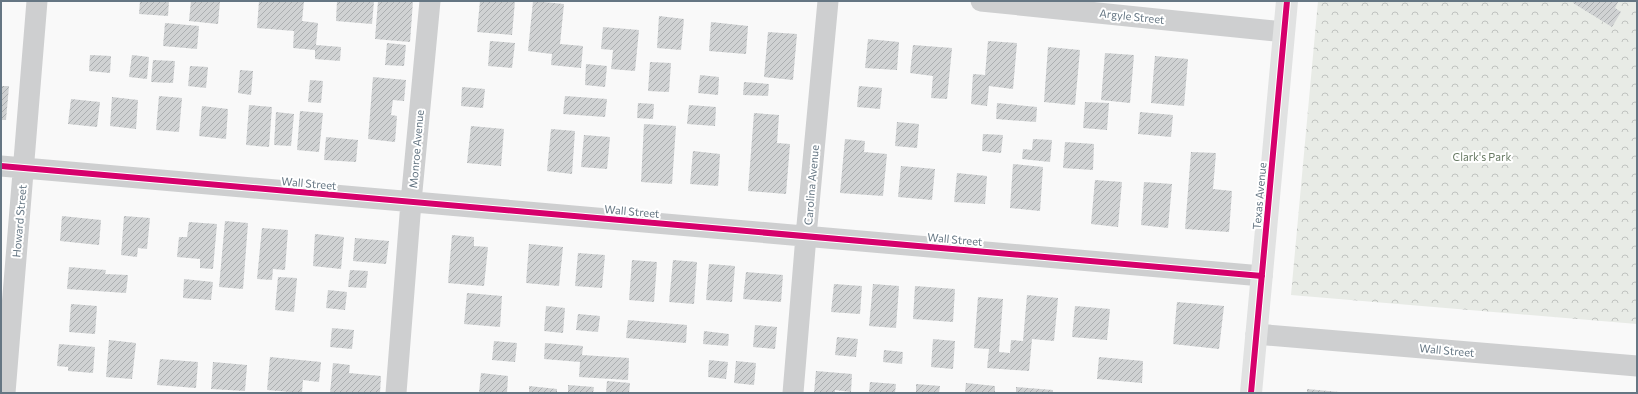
<svg xmlns="http://www.w3.org/2000/svg" width="1638" height="394" viewBox="0 0 1638 394" font-family="Commissioner,sans-serif">
<style>
.park{fill:url(#park-crowns)}
.building{fill:url(#building-hatch)}
.lines{fill:none;stroke-linecap:round;stroke-linejoin:round}
.street{stroke:#cecfd0;stroke-width:21}
.secondary{stroke:#e1e2e2;stroke-width:22}
.cycleway-casing{stroke:#fff;stroke-width:8}
.cycleway{stroke:#d6006c;stroke-width:6}
.labels{text-anchor:middle;dominant-baseline:central;stroke-width:4;stroke-linejoin:round;paint-order:stroke}
.street-label{font-size:11px;fill:#657683;stroke:#fff}
.park-label{font-size:11px;fill:#687a64;stroke:#fff}
</style>
<defs>
<pattern id="park-crowns" width="20" height="18" patternUnits="userSpaceOnUse"><rect width="20" height="18" fill="#e8ebe6"/><path d="M2 6a3 3 0 1 1 6 0M12 15a3 3 0 1 1 6 0" fill="none" stroke="#c0c3c0"/></pattern>
<pattern id="building-hatch" width="6" height="6" patternUnits="userSpaceOnUse"><rect width="6" height="6" fill="#d0d2d3"/><path d="M-1 1l2-2M0 6l6-6M5 7l2-2" fill="none" stroke="#acafb1"/></pattern>
</defs>
<rect width="100%" height="100%" fill="#f9f9f9"/>
<!-- park -->
<path class="park" d="M1318,1H1637V324L1291,295Z"/>
<!-- building -->
<path class="building" d="M140,1H169L168,16L139,14Z
M191,1H220L218,24L189,21Z
M259,1H304L302,21L318,23L316,45L341,47L340,61L315,59V50L293,48L294,31L257,28Z
M337,1H374L372,24L336,21Z
M378,1H413L410,42L375,39Z
M480,1H515L512,35L477,32Z
M533,1L564,4L560,44L583,46L581,68L551,65L552,54L528,51Z
M1575,1H1616L1618,2L1615,8L1621,12L1612,27L1573,3Z
M659,16L684,19L681,50L657,48Z
M711,22L748,26L746,54L709,51Z
M165,23L199,26L197,49L163,46Z
M603,27L639,30L635,71L611,69L613,50L601,49Z
M768,32L797,34L793,80L764,77Z
M868,39L899,42L897,70L865,68Z
M490,41L515,43L512,68L488,66Z
M988,41L1017,43L1013,89L989,86L987,106L971,104L973,74L985,75Z
M387,43L406,45L404,66L385,65Z
M913,45L952,48L947,99L931,98L933,76L910,73Z
M1048,47L1080,50L1075,105L1044,102Z
M1105,53L1134,55L1130,103L1101,100Z
M90,55L111,56L110,73L89,71Z
M132,55L149,57L147,79L129,77Z
M1155,56L1188,59L1184,106L1151,103Z
M153,60L175,61L173,83L151,82Z
M650,62L671,63L669,92L648,91Z
M586,64L607,66L605,87L585,85Z
M190,66L208,67L206,88L188,86Z
M240,70L253,71L251,95L238,93Z
M700,75L719,77L718,95L698,93Z
M373,77L406,80L404,101L393,100L391,115L397,116L395,142L368,139Z
M310,80L323,81L321,103L308,102Z
M744,82L769,84L768,96L743,95Z
M1,86H9L6,120H1Z
M859,86L882,88L880,109L857,107Z
M462,87L485,89L483,108L461,106Z
M159,96L182,98L179,132L156,130Z
M565,96L607,99L605,117L563,114Z
M112,97L138,100L136,129L110,126Z
M71,99L100,102L97,127L68,124Z
M1085,102L1109,103L1107,130L1083,128Z
M638,103L654,104L653,119L637,118Z
M997,103L1037,107L1036,122L996,119Z
M249,105L272,107L269,147L246,145Z
M689,105L716,107L715,126L687,124Z
M202,106L228,109L226,139L199,136Z
M300,111L323,113L319,152L297,150Z
M276,112L294,114L291,146L274,145Z
M1140,112L1173,115L1171,137L1138,134Z
M754,113L779,115L777,143L790,144L786,194L748,191Z
M897,122L919,124L917,148L895,146Z
M644,124L676,126L672,184L641,182Z
M471,126L504,129L501,166L467,163Z
M551,129L575,131L572,174L547,171Z
M983,134L1003,135L1001,153L982,151Z
M584,135L610,137L607,169L581,167Z
M326,137L358,140L356,162L324,160Z
M845,139L865,141L864,152L887,154L883,196L840,193Z
M1033,139L1052,140L1050,162L1022,159L1023,149L1032,150Z
M1065,142L1094,144L1093,170L1063,168Z
M693,151L720,154L718,186L690,184Z
M1191,152L1216,153L1213,189L1232,191L1229,232L1185,229Z
M1013,164L1043,167L1040,211L1010,208Z
M901,166L935,169L932,200L898,197Z
M957,173L987,176L985,204L954,202Z
M1095,180L1122,182L1118,227L1091,224Z
M1144,182L1172,184L1168,228L1141,225Z
M62,216L101,220L99,245L60,241Z
M124,216L150,218L147,249L138,248L137,257L121,255Z
M225,221L248,223L243,289L219,287Z
M189,222L217,224L213,269L200,268V259L177,257L179,237H187Z
M262,228L288,230L285,270L273,269L272,280L257,279Z
M315,234L344,237L341,269L313,266Z
M452,235L474,237V246L488,247L484,286L448,283Z
M355,238L389,241L386,264L353,261Z
M529,244L563,247L559,286L526,283Z
M578,253L605,255L602,288L575,286Z
M632,260L657,262L654,302L629,300Z
M673,260L697,262L694,304L669,302Z
M709,264L735,266L732,302L706,300Z
M69,267L106,270L105,274L128,275L126,293L67,289Z
M350,270L368,271L366,288L348,287Z
M746,272L783,275L781,302L743,299Z
M278,277L297,278L294,312L275,310Z
M184,279L213,282L211,300L183,298Z
M834,284L862,286L860,314L831,312Z
M873,284L899,286L896,328L869,326Z
M915,286L955,289L953,322L913,319Z
M328,290L347,292L345,310L326,308Z
M467,293L502,296L500,327L464,324Z
M1027,295L1058,298L1054,341L1032,339L1029,371L987,368L989,349L974,348L978,297L1003,299L999,352L1010,353L1011,340L1023,341Z
M1177,302L1224,306L1219,349L1173,344Z
M71,304L97,306L95,334L69,332Z
M546,306L565,308L563,333L544,331Z
M1075,306L1110,309L1107,340L1072,337Z
M578,314L600,316L598,332L576,330Z
M628,320L687,325L686,343L626,338Z
M755,325L777,327L775,349L753,347Z
M332,328L354,330L352,349L330,347Z
M704,331L729,334L728,346L703,344Z
M837,337L858,339L856,357L835,355Z
M933,339L955,341L953,369L931,367Z
M109,340L136,343L132,379L106,377Z
M494,341L517,343L515,362L492,360Z
M545,343L583,346L582,355L629,358L628,380L579,377L580,362L544,359Z
M59,344L95,347L93,373L68,371V367L57,366Z
M884,350L903,352L902,364L883,362Z
M270,357L321,362L319,382L303,380L302,393L267,390Z
M1099,357L1143,361L1142,383L1097,379Z
M160,359L198,362L196,388L157,385Z
M709,360L728,362L726,379L708,377Z
M736,361L756,363L754,385L734,383Z
M213,362L247,365L245,391L211,389Z
M333,363L350,365L349,373L381,376L380,393H330Z
M816,371L852,374L851,392L835,390V393H814Z
M481,373L508,376L507,393H479Z
M607,381L630,383L629,393H606Z
M870,382L896,384L895,393H869Z
M966,383L995,386V393H965Z
M916,384L940,386L939,393H916Z
M568,385L594,387L593,393H568Z
M529,386L557,389V393H529Z
M1016,387L1053,390V393H1016Z
M1307,389L1339,392V393H1307Z"/>
<g class="lines">
<!-- street -->
<path class="street" d="M981,1L1284,32
M1,166L1262,276
M1256,334L1637,366
M5,393L37,1
M396,393L411,202L430,1
M793,393L806,236L828,1"/>
<!-- secondary -->
<path class="secondary" d="M1251,393L1287,1"/>
<defs>
<path id="cycleway" d="M1,166L1262,276
M1251,393L1287,1"/>
</defs>
<!-- cycleway casing -->
<use href="#cycleway" class="cycleway-casing"/>
<!-- cycleway -->
<use href="#cycleway" class="cycleway"/>
</g>
<g class="labels">
<!-- street labels -->
<g class="street-label">
<text transform="translate(1132 16) rotate(6)">Argyle Street</text>
<text transform="translate(416 149) rotate(-85)">Monroe Avenue</text>
<text transform="translate(309 183) rotate(5)">Wall Street</text>
<text transform="translate(811 185) rotate(-85)">Carolina Avenue</text>
<text transform="translate(1259 196) rotate(-85)">Texas Avenue</text>
<text transform="translate(632 211) rotate(5)">Wall Street</text>
<text transform="translate(19 221) rotate(-85)">Howard Street</text>
<text transform="translate(955 239) rotate(5)">Wall Street</text>
<text transform="translate(1447 350) rotate(5)">Wall Street</text>
</g>
<!-- park labels -->
<g class="park-label">
<text x="1482" y="156">Clark's Park</text>
</g>
</g>
<!-- border -->
<rect width="1638" height="394" fill="none" stroke="#657683" stroke-width="4"/>
</svg>
